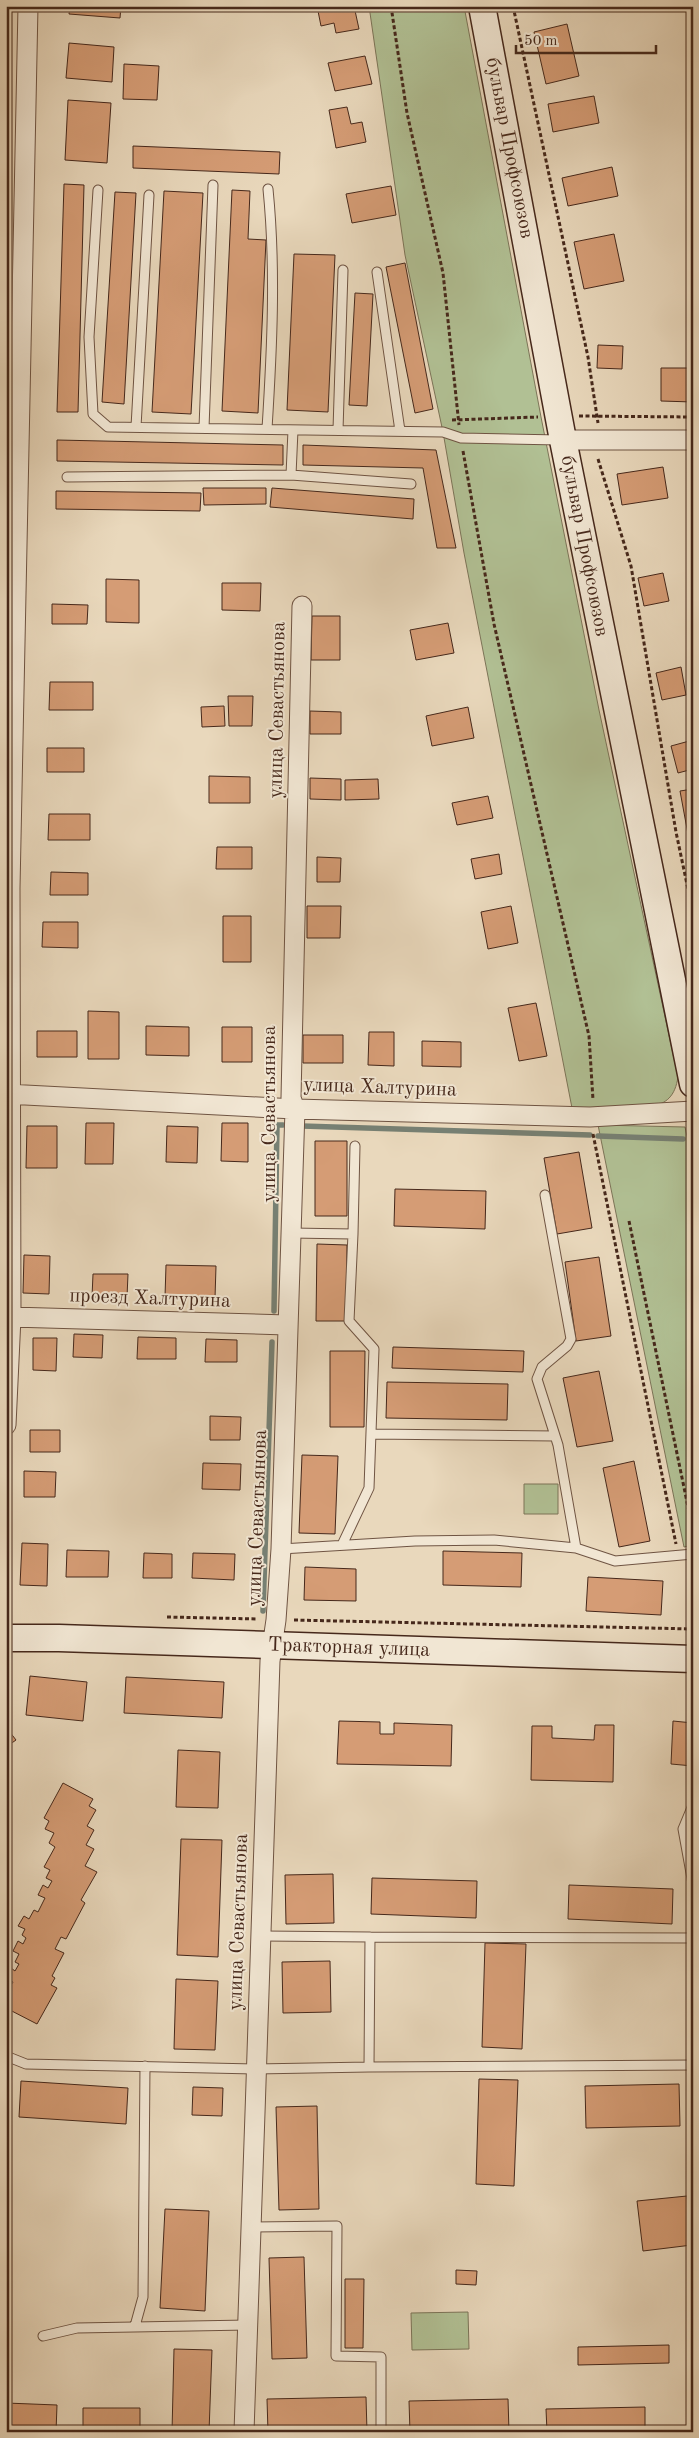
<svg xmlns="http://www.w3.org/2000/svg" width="699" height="2438" viewBox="0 0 699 2438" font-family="'Old Standard TT',serif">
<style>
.green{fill:#b1c094;stroke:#7c7458}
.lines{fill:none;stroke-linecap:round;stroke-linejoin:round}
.stream{stroke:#778073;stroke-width:5.5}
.building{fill:#d59c75;stroke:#46281b}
.lane-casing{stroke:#6f5443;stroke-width:11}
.street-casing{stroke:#6f5443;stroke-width:21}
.secondary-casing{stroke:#46281b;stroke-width:29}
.path{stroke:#46281b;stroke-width:3;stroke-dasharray:4 2.5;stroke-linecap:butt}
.lane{stroke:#f1e6d3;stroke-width:9}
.street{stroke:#f1e6d3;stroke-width:19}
.secondary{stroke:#f1e6d3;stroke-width:26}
.labels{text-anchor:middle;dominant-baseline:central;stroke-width:4;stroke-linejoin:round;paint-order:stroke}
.street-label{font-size:20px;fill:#46281b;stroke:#f1e6d3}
</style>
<rect width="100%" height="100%" fill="#e9d8bc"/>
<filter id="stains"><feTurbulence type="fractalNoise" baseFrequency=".004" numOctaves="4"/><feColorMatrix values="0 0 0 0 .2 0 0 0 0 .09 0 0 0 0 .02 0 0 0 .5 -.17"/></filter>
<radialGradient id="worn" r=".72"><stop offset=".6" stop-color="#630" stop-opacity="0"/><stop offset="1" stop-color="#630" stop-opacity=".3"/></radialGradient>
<!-- green -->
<path class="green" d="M369,6H464L541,417L599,710L678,1077C675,1096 667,1104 649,1107L572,1108L464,553L443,432L405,255Z
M598,1125L685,1127L693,1165V1545L684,1547Z
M524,1484H558V1514H524Z
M468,2312L469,2349L412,2350L411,2313Z"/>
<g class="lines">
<!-- stream -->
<path class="stream" d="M302,1126L590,1135
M598,1136L683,1139
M274,1311L277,1125H283
M263,1611L272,1342"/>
</g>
<!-- building -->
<path class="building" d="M70,6H121L120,18L69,14Z
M317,6H354L359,29L336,33L334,23L321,26Z
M567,24L579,76L546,84L534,32Z
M69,43L114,47L112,82L66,78Z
M365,56L372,84L335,91L328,63Z
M124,64L159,66L157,100L123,99Z
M594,96L599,123L553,132L548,104Z
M68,100L111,103L107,163L65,160Z
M347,107L351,124L362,122L366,142L336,148L329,110Z
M133,146L280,152L279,174L133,168Z
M612,167L618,196L568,206L562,178Z
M64,184L84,185L78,412H57Z
M391,186L396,215L352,223L346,194Z
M232,190L250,191L248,239L266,240L258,413L222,411Z
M164,191L203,193L191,414L152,412Z
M115,192L136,193L124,404L102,402Z
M614,234L624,281L584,289L574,242Z
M294,254L335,255L328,412L287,410Z
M405,263L433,409L415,413L386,267Z
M355,293L373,294L367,406L349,405Z
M598,345L623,346L622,369L597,368Z
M661,368H693V402L661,401Z
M57,440L283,445V465L57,461Z
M303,445L436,450L456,548H437L423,468L303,465Z
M663,467L668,498L622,505L617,474Z
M203,488H266V504L204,505Z
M272,488L414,499L413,519L270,507Z
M56,491L201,493L200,511L56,509Z
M663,573L669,601L644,606L638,578Z
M106,579L139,580V623L106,622Z
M222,583H261L260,611L222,610Z
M52,604L88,605L87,624H52Z
M312,616H340V660H311Z
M448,623L454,653L416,660L410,630Z
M681,667L686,695L662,700L656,673Z
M50,682H93V710H49Z
M228,696H253L252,726H229Z
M224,706L225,726L202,727L201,707Z
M468,707L474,738L432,746L426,716Z
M310,711L341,712V734H310Z
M693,740V769L678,773L671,746Z
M47,748H84V772H47Z
M209,776L250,777V803H209Z
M310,778L341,779V800L310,799Z
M378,779L379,799L345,800V780Z
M693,789V856H692L680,791Z
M488,796L493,818L457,825L452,803Z
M49,814H90V840H48Z
M217,847H252V869H216Z
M499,854L502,874L475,879L471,859Z
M317,857L341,858L340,882H317Z
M51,872L88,873V895H50Z
M307,906H341L340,938H307Z
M511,906L518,943L488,949L481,912Z
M223,916H251V962H223Z
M43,922H78V948L42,947Z
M536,1003L547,1056L519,1061L508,1008Z
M88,1011L119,1012V1059H88Z
M146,1026L189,1027V1056L146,1055Z
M222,1027H252V1062H222Z
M37,1031H77V1057H37Z
M369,1032H394V1066L368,1065Z
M303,1035H343V1063H303Z
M422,1041L461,1042V1067L422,1066Z
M86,1123H114L113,1164H85Z
M222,1123H248V1162L221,1161Z
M27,1126H57V1168H26Z
M167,1126L198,1127L197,1163L166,1162Z
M315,1141H347V1216H315Z
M579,1152L592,1228L557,1234L544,1158Z
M395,1189L486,1191L485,1229L394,1226Z
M317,1244L347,1245L346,1321H316Z
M24,1255L50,1256L49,1294L23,1293Z
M599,1257L611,1336L576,1341L565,1262Z
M166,1265L216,1266L215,1298L165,1297Z
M93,1274H128L127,1297H92Z
M74,1334L103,1335L102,1358L73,1357Z
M138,1337L176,1338V1359H137Z
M33,1338H57L56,1371L33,1370Z
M206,1339L237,1340V1362H205Z
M393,1347L524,1351L523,1372L392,1368Z
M330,1351H365L364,1427H330Z
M599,1371L613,1441L577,1447L563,1378Z
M387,1382L508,1384L507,1420L386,1418Z
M210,1416L241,1417L240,1440H210Z
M30,1430H60V1452H30Z
M302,1455L338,1456L335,1534L299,1533Z
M634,1461L650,1541L619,1547L603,1468Z
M203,1463L241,1464L240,1490L202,1489Z
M24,1471L56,1472L55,1497H24Z
M22,1543L48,1544L47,1586L20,1585Z
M67,1550L109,1551L108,1577H66Z
M443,1551L522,1553L521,1587L443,1585Z
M144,1553L172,1554V1578H143Z
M193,1553L235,1554L234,1580L192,1578Z
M305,1567L356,1569V1601L304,1600Z
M588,1577L663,1581L661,1615L586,1611Z
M30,1676L87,1682L83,1721L26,1715Z
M126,1677L224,1682L222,1718L124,1713Z
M339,1721L380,1722V1734H394V1723L452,1725L451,1766L337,1764Z
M673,1721L693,1723V1766L671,1764Z
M595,1725H614L613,1782L531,1780L532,1726H552V1738L594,1740Z
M6,1727L16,1740L6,1747Z
M178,1750L220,1752L218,1808L176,1807Z
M63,1783L93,1799L89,1806L96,1810L87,1826L94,1830L86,1845L94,1849L85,1866L97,1872L81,1900L85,1903L66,1939L61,1937L55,1949L64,1953L52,1976L55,1978L51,1985L57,1988L37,2024L6,2008V1994L13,1982L6,1977L11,1968L15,1971L19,1964L15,1962L19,1954L13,1951L18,1941L23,1944L26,1938L22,1935L25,1929L18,1926L24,1916L29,1919L34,1910L38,1912L45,1898L38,1895L43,1885L48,1888L52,1881L46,1878L50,1870L44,1867L55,1847L49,1843L54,1833L45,1829L49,1821L44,1818Z
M181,1839L222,1840L218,1957L177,1955Z
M333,1874L334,1923L286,1924L285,1875Z
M372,1878L477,1881L476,1918L371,1914Z
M569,1885L673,1889L672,1924L568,1919Z
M485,1943L526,1944L522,2049L482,2047Z
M330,1961L331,2012L283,2013L282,1962Z
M176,1979L218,1981L215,2050L174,2049Z
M479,2079L518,2080L514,2186L476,2184Z
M21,2081L128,2088L126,2124L19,2117Z
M679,2084L680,2126L586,2128L585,2086Z
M193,2087L223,2088L222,2116L192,2115Z
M317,2106L319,2209L279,2210L276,2107Z
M687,2196L692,2245L643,2251L637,2201Z
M165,2209L209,2211L205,2311L160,2308Z
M304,2257L307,2358L272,2359L269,2258Z
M456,2270L477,2271L476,2285L456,2284Z
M345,2279H364L363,2348H345Z
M669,2345V2363L578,2365V2347Z
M174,2349L212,2350L209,2432H172Z
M366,2397L367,2432H268L267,2399Z
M508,2399L509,2432H410L409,2401Z
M6,2403L57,2405L56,2432H6Z
M645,2407V2432H547L546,2409Z
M83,2408H140V2432H83Z"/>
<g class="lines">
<defs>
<path id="lane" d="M98,190L89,337L93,414L108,427L443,432L461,438L560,440
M377,272L400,431
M136,427L149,195
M204,428L213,185
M267,429C272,349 276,269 268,189
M338,430L343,270
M291,475L293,430
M67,477L291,475L411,484
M545,1195L571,1339L567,1346L542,1367L537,1379L558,1445L576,1548
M291,1233L353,1234L349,1321L374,1349L369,1488L342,1545
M353,1234L355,1146
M371,1434L555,1436
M281,1549L415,1541L494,1540L576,1548L615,1561L693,1554
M693,1805L683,1829L693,1884
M263,1936L370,1937
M6,2056L26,2064L255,2069L369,2067L370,1937L693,1938
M369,2067L693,2065
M251,2227L337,2226L336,2356L381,2357V2432
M135,2326L143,2297L145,2066
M43,2336L77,2328L248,2325"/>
<path id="street" d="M563,440H693
M6,1094L295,1109L590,1117L693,1111
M11,1317L287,1325
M6,1425L11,1317L10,888L28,6
M244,2432C252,2175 263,1918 270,1661L276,1620L281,1549L295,1109L291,1098L302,606"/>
<path id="secondary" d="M482,6L563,440L693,1084
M6,1638H59L693,1659"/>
</defs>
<!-- lane casing -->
<use href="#lane" class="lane-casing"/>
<!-- street casing -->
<use href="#street" class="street-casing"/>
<!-- secondary casing -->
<use href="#secondary" class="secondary-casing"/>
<!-- path -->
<path class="path" d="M391,6L407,113L443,273L459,425
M513,6L588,357L598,423
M579,416L693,417
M452,420L538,417
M463,451L494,624L589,1036L593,1100
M598,459L631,566L676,832L693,913
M593,1134L676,1544
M629,1221L693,1531
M167,1617L258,1619
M294,1620L693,1629"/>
<!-- lane -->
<use href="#lane" class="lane"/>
<!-- street -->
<use href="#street" class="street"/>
<!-- secondary -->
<use href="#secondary" class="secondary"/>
</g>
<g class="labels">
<!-- street labels -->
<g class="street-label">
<text transform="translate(509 148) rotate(79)">бульвар Профсоюзов</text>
<text transform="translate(584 546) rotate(79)">бульвар Профсоюзов</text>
<text transform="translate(278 710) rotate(-89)">улица Севастьянова</text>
<text transform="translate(380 1088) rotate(2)">улица Халтурина</text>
<text transform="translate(270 1114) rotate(-90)">улица Севастьянова</text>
<text transform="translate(150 1299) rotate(2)">проезд Халтурина</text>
<text transform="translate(258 1518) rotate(-88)">улица Севастьянова</text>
<text transform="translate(349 1648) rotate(2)">Тракторная улица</text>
<text transform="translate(239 1922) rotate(-88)">улица Севастьянова</text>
</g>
</g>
<!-- margin -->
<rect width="699" height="2438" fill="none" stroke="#e9d8bc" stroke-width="25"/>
<rect x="8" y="8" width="684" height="2423" fill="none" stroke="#46281b" stroke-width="2.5"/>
<rect x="12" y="12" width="674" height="2413" fill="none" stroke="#46281b"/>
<!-- scale -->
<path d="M516 45v8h140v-8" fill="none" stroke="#46281b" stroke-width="2.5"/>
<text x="524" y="45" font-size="15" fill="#46281b" stroke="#f1e6d3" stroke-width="4" paint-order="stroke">50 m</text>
<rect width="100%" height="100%" filter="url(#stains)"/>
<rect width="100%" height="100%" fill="url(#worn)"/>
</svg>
